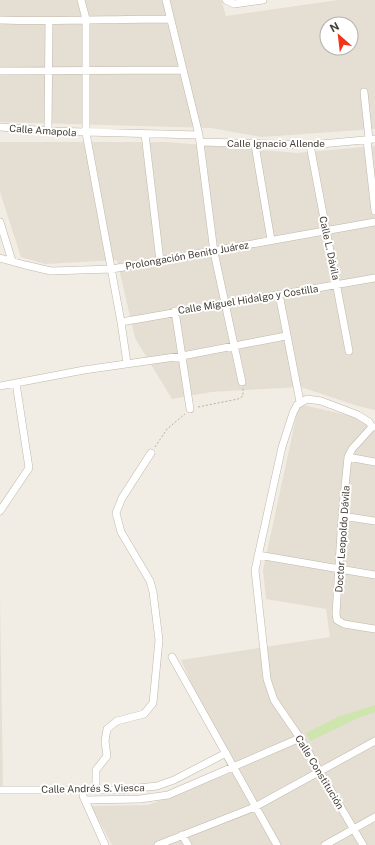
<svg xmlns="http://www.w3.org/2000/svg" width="375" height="845" viewBox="0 0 375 845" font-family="'Public Sans',sans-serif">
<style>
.residential{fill:#e5ded2;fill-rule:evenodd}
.green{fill:#cee5ae}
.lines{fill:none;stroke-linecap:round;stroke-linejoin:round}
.minor-casing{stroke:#bfb7aa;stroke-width:8}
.path{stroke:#bdaf99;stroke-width:1;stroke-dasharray:2 2;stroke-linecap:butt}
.minor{stroke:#fff;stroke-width:7}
.labels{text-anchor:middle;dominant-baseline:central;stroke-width:4;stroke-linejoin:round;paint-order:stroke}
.street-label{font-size:10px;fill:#433d34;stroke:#fff}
</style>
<rect width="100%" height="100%" fill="#f1ede4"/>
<!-- residential -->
<path class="residential" d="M0,0H221L226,16L338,0H375V129L261,137L211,128L0,122ZM327,24H351V48H327Z
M0,142H167L297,153L375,146V410L358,406L301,387L211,392L172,399L135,338L117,260L45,264L21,257L0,192Z
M299,404L351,416L375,429V845H112L91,806L148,805L230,773L181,660L330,637L326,609L266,599L263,570Z
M0,598L3,786H0Z"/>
<!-- green -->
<path class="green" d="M375,705V712L358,718L310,741L306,733L338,717Z"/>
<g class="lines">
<defs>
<path id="minor" d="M81,0L86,19V133L121,322L127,363
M166,0L199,135L214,252L242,382
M226,0L234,4L263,0
M0,20C57,22 113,19 170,19
M0,71L183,70
M364,92L369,139
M0,127L48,131L199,135
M48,131L49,21
M145,134L160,261
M367,140L375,211
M200,142L310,145L375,139
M255,145L271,240
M310,145L349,351
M0,222L12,261
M0,258L25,265L51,271L112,269L375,222
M279,294L300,402
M175,311L190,409
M121,322L375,278
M0,386L84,370L182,356L286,336
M372,427L352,449L348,457L342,516L336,614L337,620L344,624L375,629
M348,457L375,462
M0,511L29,468L16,383
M342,516L375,521
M258,555L375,575
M172,657L277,845
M0,790H120L157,786L174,780L226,753
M96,790V770L107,756L105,741L107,729L117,721L144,714L153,703L159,640L153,592L150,581L121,532L116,513L122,498L151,453
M83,796L105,845
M85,800L140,799L168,795L300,738
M182,835L188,845
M158,845L255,807L375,741
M325,845L375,817
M363,845L300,738L274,700L267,679L255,570L282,447L293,413L297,405L307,399L321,401L358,415L369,422L372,427H375"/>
</defs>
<!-- minor casing -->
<use href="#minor" class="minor-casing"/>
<!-- path -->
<path class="path" d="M198,407L238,399L243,396V388
M155,447L167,429L185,414"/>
<!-- minor -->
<use href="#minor" class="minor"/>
</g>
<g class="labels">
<!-- street labels -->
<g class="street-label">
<text transform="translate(43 130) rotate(4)">Calle Amapola</text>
<text x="276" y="143">Calle Ignacio Allende</text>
<text transform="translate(330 248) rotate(78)">Calle L. Dávila</text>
<text transform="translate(187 255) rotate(-10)">Prolongación Benito Juárez</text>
<text transform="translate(248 299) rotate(-9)">Calle Miguel Hidalgo y Costilla</text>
<text transform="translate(342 539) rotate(-86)">Doctor Leopoldo Dávila</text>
<text transform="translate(320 772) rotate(59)">Calle Constitución</text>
<text transform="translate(93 788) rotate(-1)">Calle Andrés S. Viesca</text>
</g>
</g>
<!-- north arrow -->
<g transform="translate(339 36) rotate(332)"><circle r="19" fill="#ffffff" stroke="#b4b1ae"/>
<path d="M0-3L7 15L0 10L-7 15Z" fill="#f2341a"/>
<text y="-6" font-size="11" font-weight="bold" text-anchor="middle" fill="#433d34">N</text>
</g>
</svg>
